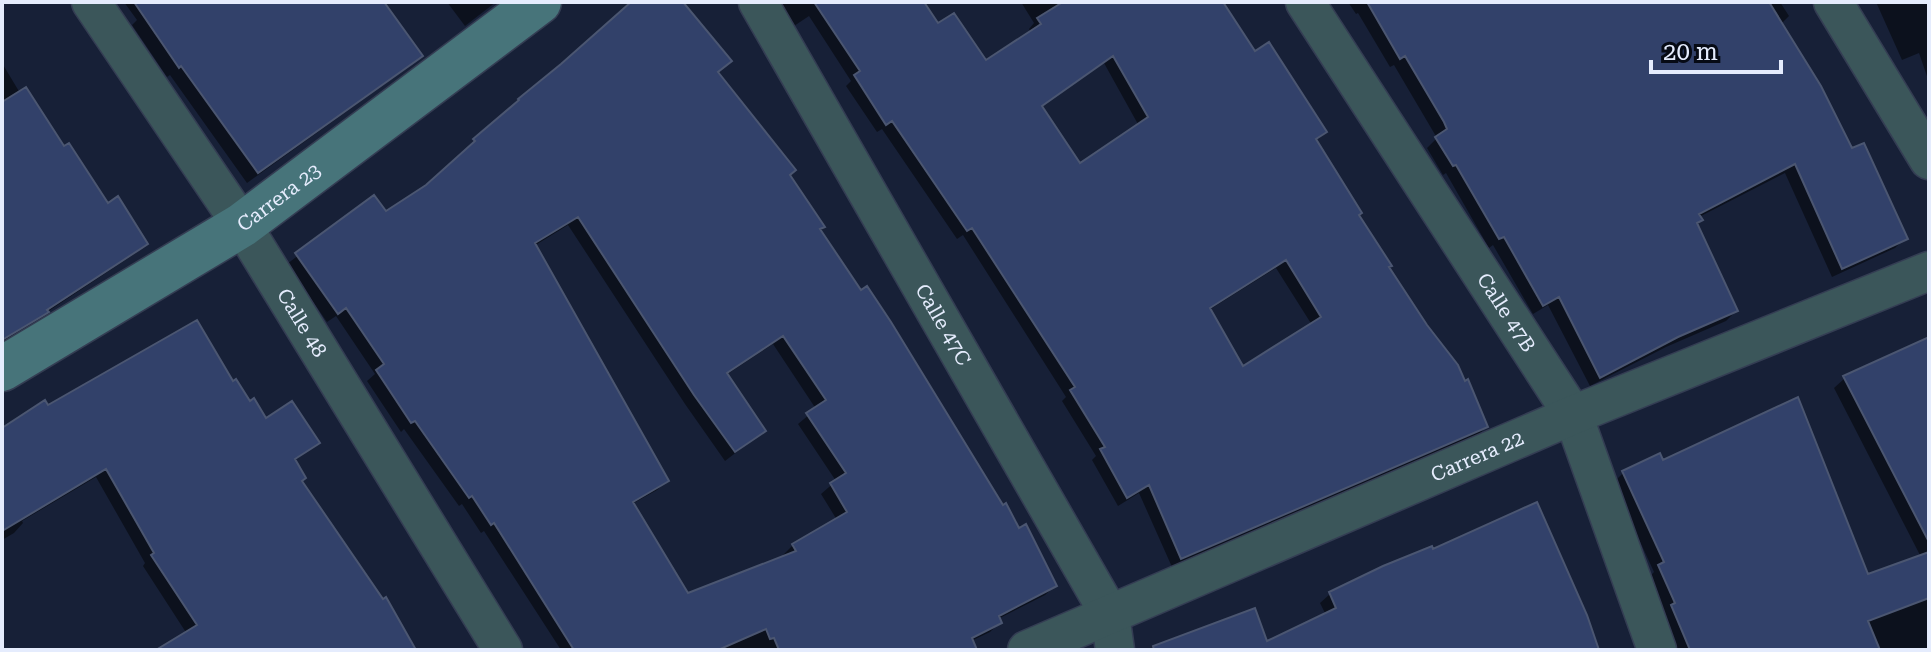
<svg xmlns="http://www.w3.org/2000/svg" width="1931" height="652" viewBox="0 0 1931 652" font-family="'Roboto Serif',serif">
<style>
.shadow{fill:#0007;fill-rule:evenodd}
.building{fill:#32416a;stroke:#4b5671;stroke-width:2;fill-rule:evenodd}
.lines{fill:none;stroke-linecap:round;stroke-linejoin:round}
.street-casing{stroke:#343d53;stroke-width:41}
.secondary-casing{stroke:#343d53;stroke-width:47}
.street{stroke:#3b565a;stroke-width:38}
.secondary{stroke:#47747a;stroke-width:44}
.labels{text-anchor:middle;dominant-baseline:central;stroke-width:6;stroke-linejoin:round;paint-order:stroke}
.street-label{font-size:20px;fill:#e5ecfd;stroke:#060a14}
</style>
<rect width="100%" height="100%" fill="#172037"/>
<!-- shadow -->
<path class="shadow" d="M124,2H382L421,55L410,66L247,183L170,75L167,77L132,25L137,20Z
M447,2H496L465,26Z
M634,2H681L716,73L788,175L818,230L1055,586L1045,595L998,619L1000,622L990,632L971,641L967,650H561L484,531L481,533L462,504L459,506L404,429L401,432L367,381L375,374L336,316L327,322L287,264L374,198L385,214L427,186L475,141ZM568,225L685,404L725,461L764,431L726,375L773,344L816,409L798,424L836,481L821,494L837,520L793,545L783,555L785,558L687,595L632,504L657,490L667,480L534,246Z
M769,2H921L937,25L985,63L1031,33L1029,29L1034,23L1021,2H1221L1254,54L1325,132L1315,141L1387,268L1486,427L1477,436L1172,567L1139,493L1118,506L1092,460L1096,456L1062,401L1066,397L963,235L957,239L882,129L877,132L846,86L851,81L809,16L788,30ZM1104,63L1139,126L1080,166L1040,107ZM1276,268L1312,325L1242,368L1209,310Z
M1348,2H1780L1789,16L1781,24L1851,151L1905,238L1895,248L1832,277L1785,173L1699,217L1696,224L1736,311L1726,321L1666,347L1590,386L1548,305L1533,314L1493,245L1489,248L1446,173L1443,175L1427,148L1437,138L1394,65L1390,67L1358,13L1356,14Z
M1876,2H1929V82L1919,53L1902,60Z
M2,63L20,93L107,205L145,243L136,253L2,342Z
M1929,337V650H1676L1662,617L1665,613L1649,577L1654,572L1613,483L1623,473L1662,462L1867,577L1921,557L1834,388L1845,378Z
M232,384L266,420L317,443L294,461L300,482L413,650H162L187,634L143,566L145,563L96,477L22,521L23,523L14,533L2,540V435Z
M1330,594L1597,650H1178L1266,644L1326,615L1320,603Z"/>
<!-- building -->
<path class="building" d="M134,2H384L423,56L258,173L181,66L179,68Z
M631,2H683L732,61L718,72L796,170L790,175L825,227L820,229L861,290L867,286L891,322L1003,505L1006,503L1019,528L1026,524L1057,586L999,616L1002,623L972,638L977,650H779L774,638L770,639L766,629L718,650H574L494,523L491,525L472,496L469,498L415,421L411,423L376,370L384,364L346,308L338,314L295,253L374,195L386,211L426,185L475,141L473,139L519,100L518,99L561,64ZM578,217L694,395L735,452L766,431L727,373L783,336L826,400L806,413L846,473L830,483L847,512L792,544L796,551L688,593L633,502L669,481L535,243Z
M814,2H924L938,23L954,13L986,60L1041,24L1037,18L1063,2H1223L1255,51L1269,42L1327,132L1316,139L1362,213L1359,215L1392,266L1389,267L1427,325L1458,365L1465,381L1468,379L1488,427L1181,559L1149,485L1127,498L1100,449L1105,447L1070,390L1075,387L972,228L967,231L892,121L886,125L854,75L860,71ZM1113,56L1148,117L1080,163L1042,106ZM1286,260L1321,317L1243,366L1210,308Z
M1367,2H1769L1821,86L1852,148L1864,143L1908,239L1842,269L1795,164L1699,214L1703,220L1697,223L1738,311L1678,337L1600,378L1559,297L1543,306L1504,237L1499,239L1456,165L1453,166L1435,137L1447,129L1444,122L1405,56L1400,59Z
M26,87L64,146L69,143L108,203L118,196L148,244L47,310L49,312L2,340V102Z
M197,320L233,381L236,379L250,401L254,398L266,418L292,401L320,443L295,459L306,478L302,481L383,599L386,597L416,650H156L197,625L151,555L154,553L106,469L2,531V428L45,400L48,405Z
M1929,337V542L1843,376Z
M1798,397L1868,574L1929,552V598L1868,621L1880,650H1690L1671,605L1675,603L1658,565L1664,562L1622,471L1660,453L1663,460Z
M1537,502L1587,615L1599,650H1154L1153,646L1255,608L1267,641L1336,608L1329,592L1383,566L1432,546L1433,549Z"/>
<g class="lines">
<defs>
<g id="street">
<path id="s1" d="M91,2L242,225L503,650"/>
<path id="s2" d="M758,2L1110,615L1115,650"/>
<path id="s3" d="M1305,2L1573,415L1657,650"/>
<path d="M1833,2L1929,160"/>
<path id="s4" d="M1027,650L1573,415L1929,271"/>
</g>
<g id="secondary">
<path id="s5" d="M2,369L242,225L539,2"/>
</g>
</defs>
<!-- street casing -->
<use href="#street" class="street-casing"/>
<!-- secondary casing -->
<use href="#secondary" class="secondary-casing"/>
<!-- street -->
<use href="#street" class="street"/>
<!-- secondary -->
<use href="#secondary" class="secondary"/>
</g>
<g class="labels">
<!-- street labels -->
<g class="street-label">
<text stroke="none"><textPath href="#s5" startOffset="326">Carrera 23</textPath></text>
<text stroke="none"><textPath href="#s3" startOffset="370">Calle 47B</textPath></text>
<text stroke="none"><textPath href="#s1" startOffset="384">Calle 48</textPath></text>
<text stroke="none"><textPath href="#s2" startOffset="372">Calle 47C</textPath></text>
<text stroke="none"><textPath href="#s4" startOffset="490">Carrera 22</textPath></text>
</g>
</g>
<!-- border -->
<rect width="1931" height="652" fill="none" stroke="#e5ecfd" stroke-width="8"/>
<!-- scale -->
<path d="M1651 60v12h130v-12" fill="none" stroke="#e5ecfd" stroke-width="4"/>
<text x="1663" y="60" font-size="24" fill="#e5ecfd" stroke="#060a14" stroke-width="6" paint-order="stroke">20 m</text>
</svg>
